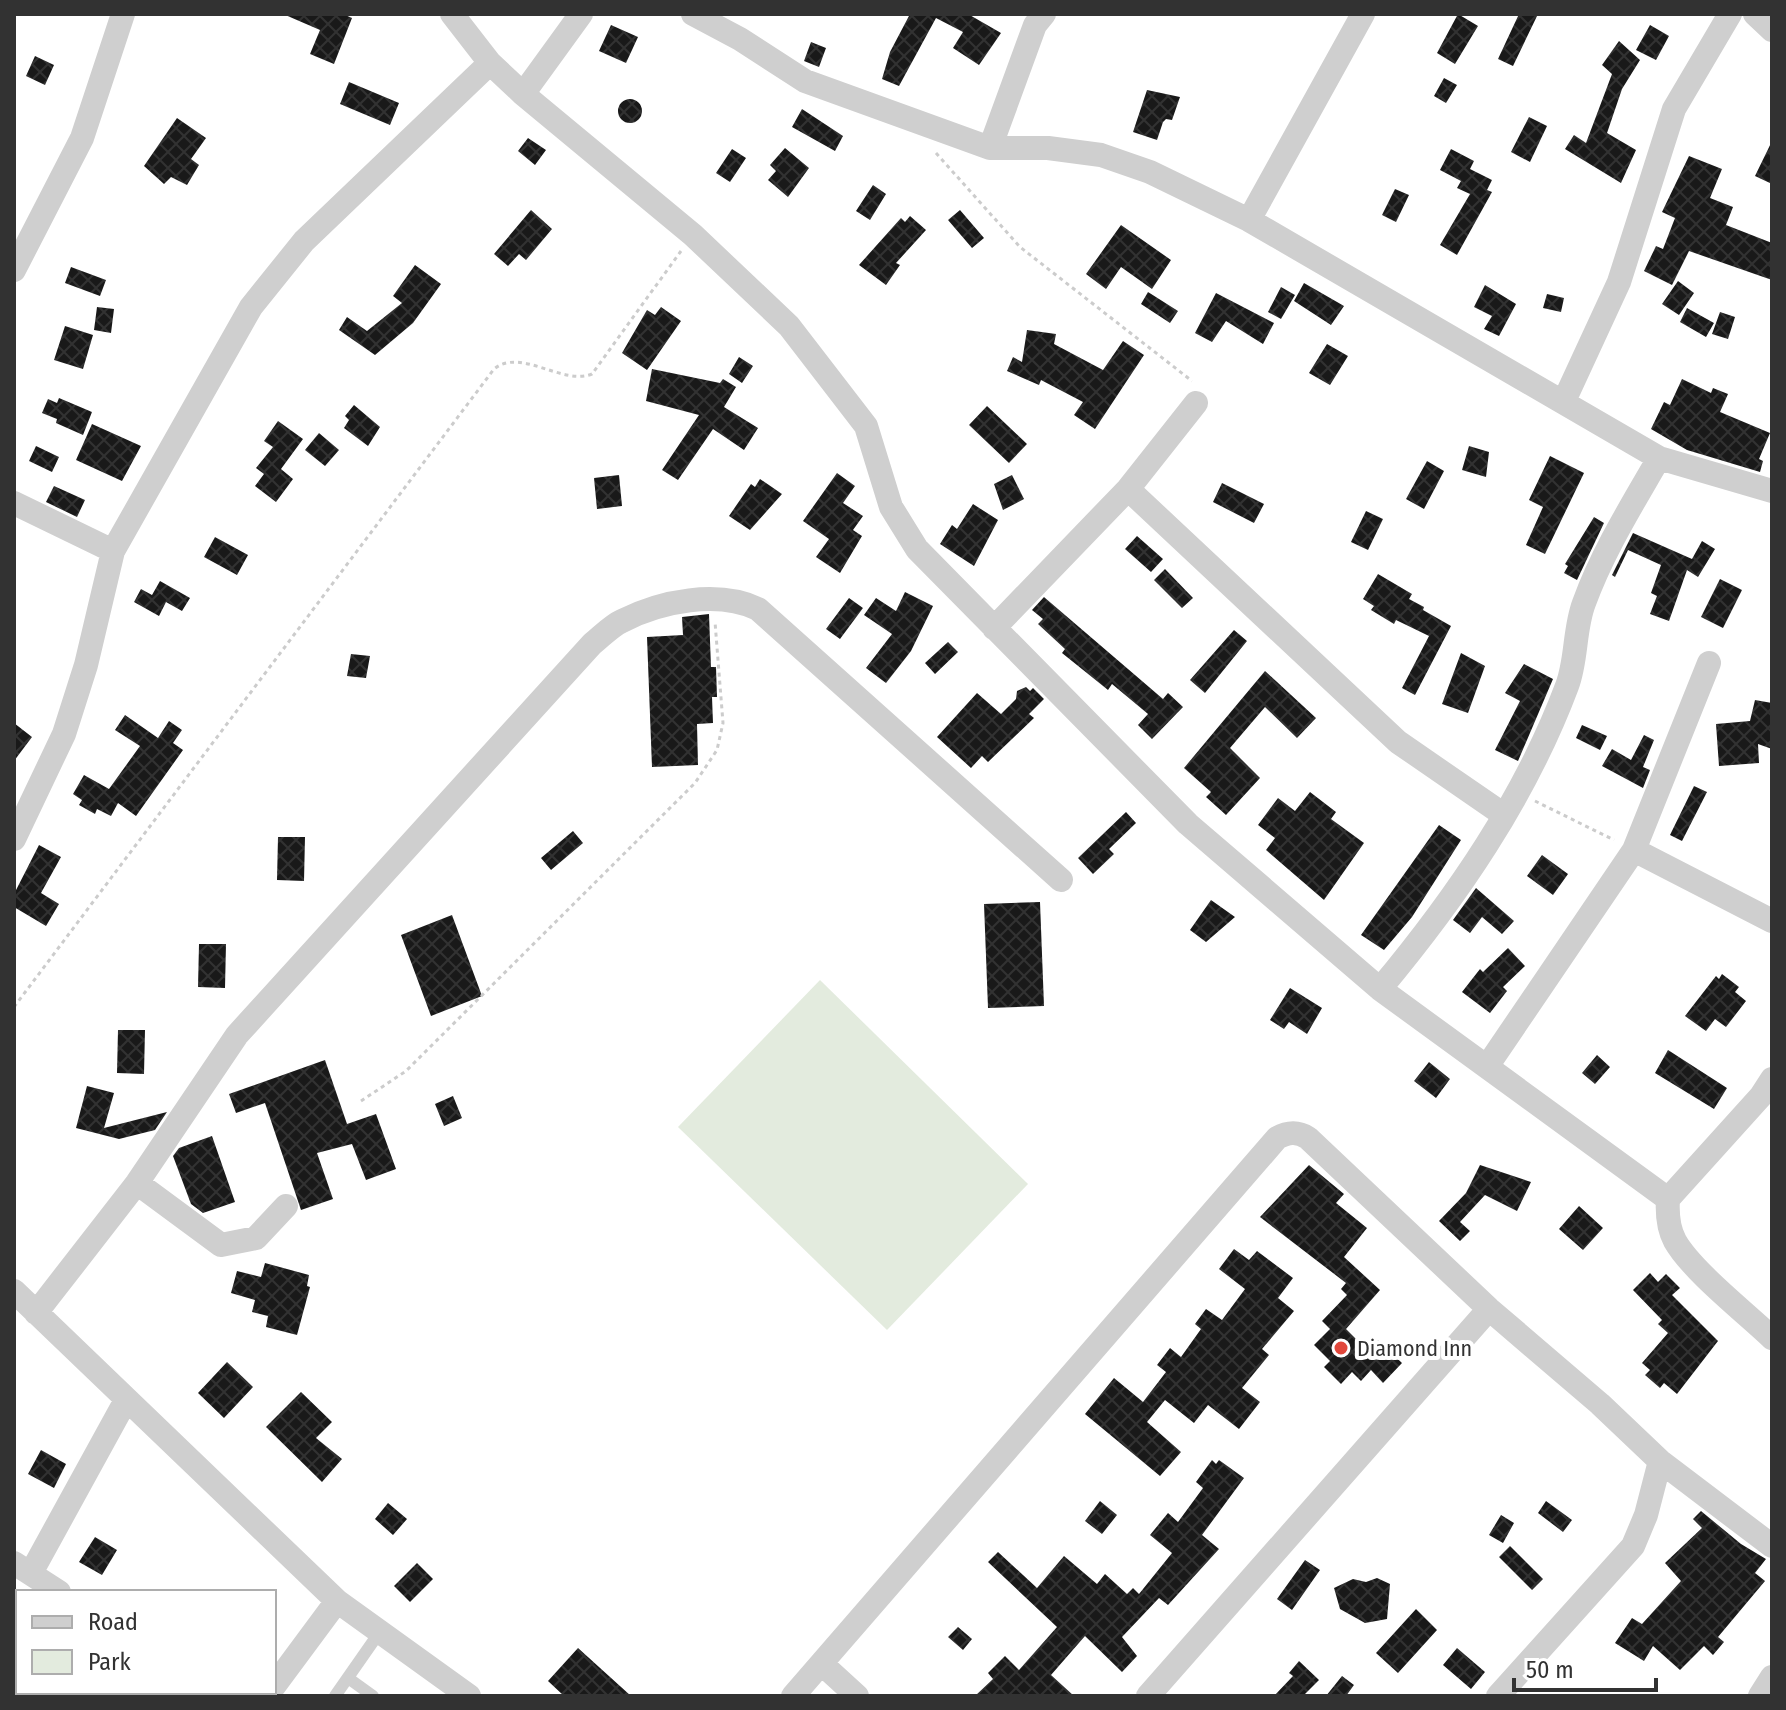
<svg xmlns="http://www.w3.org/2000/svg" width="1786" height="1710" viewBox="0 0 1786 1710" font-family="'Fira Sans Condensed',sans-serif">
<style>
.green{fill:#e3ebde}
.building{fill:url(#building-cross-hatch)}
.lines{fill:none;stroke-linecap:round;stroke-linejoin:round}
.path{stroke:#ccc;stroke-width:3;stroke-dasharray:4 4;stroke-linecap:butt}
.lane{stroke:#cfcfcf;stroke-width:12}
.street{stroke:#cfcfcf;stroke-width:24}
.poi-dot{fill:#e1473b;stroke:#fff;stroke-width:3}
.labels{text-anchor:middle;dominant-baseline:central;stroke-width:8;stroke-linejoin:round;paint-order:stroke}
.poi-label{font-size:22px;fill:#323232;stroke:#fff;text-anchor:start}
</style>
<defs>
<pattern id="building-cross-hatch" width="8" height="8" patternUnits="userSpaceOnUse" patternTransform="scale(2)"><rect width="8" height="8" fill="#191919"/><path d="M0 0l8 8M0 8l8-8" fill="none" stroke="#323232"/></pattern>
</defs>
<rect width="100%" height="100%" fill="#fff"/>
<!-- green -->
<path class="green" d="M820,980L1028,1184L887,1330L678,1127Z"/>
<!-- building -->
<path class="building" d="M283,14H343L352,18L334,64L310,54L320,30Z
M910,14H968L1001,33L979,65L953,48L963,32L936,18L899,86L882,79L890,52Z
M1458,14L1478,26L1455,64L1437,53Z
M1519,14H1538L1513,66L1498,59Z
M611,25L638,37L626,63L599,51Z
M1650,25L1669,36L1656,60L1636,50Z
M1619,41L1640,60L1622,89L1607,133L1636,150L1621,183L1565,149L1574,135L1586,143L1612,74L1602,65Z
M811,42L826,48L819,67L804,61Z
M35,56L54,65L45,85L26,76Z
M1444,78L1457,85L1446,103L1434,96Z
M349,82L399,103L390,125L340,104Z
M1147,90L1180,97L1172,120L1166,119L1163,122L1157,140L1133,132Z
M618 111a12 12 0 1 1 24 0a12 12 0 1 1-24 0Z
M802,109L843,136L835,151L792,127Z
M1529,117L1547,126L1530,162L1511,152Z
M177,118L206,138L191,159L199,165L187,185L171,177L164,184L144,166Z
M528,138L546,150L535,165L518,151Z
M1772,141V184L1755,176Z
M785,148L809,168L788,197L768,180L776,171L770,165Z
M732,149L746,158L730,182L716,173Z
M1451,149L1474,161L1470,169L1492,180L1487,190L1492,192L1457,255L1440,245L1470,194L1457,188L1461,181L1440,170Z
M1689,156L1722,169L1710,198L1733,207L1726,225L1772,243V280L1689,251L1672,285L1644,271L1656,246L1663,249L1675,218L1662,212Z
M873,185L886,194L870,220L856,211Z
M1395,189L1409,195L1396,222L1382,215Z
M531,210L552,229L526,260L519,254L508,266L494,254Z
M960,210L984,238L972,248L948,220Z
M910,216L926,230L896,263L900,265L886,285L859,265L901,218L905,222Z
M1121,225L1171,260L1152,289L1121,267L1106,289L1086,274Z
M415,265L441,284L413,323L375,355L339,330L347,317L367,331L402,303L393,296Z
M71,267L106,280L100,296L65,283Z
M1678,281L1694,293L1679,315L1662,304Z
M1304,283L1344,306L1331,325L1294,301Z
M1485,285L1516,304L1499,336L1484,329L1492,316L1474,307Z
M1281,287L1295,295L1281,319L1268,312Z
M1148,292L1178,311L1170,323L1141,304Z
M1216,293L1274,323L1263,344L1226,321L1212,342L1195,333Z
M1547,294L1564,298L1561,312L1543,308Z
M97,307L114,309L111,333L94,330Z
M661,307L681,321L647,370L622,353L647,310L655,315Z
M1687,308L1714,323L1706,337L1680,322Z
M1720,312L1735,317L1728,339L1712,334Z
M65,326L93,335L83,369L54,360Z
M1027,330L1056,334L1054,344L1103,370L1123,341L1144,355L1095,429L1074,415L1083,402L1041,380L1039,385L1007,371L1013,357L1022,362Z
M1327,344L1348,356L1330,385L1309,373Z
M739,357L753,366L742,383L729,374Z
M652,369L720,383L723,379L736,387L724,407L758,428L744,450L713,429L678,480L662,470L699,415L646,401Z
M1682,379L1711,393L1713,388L1728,394L1720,412L1770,433L1759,459L1763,461L1760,472L1687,450L1651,429L1664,402L1670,405Z
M59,398L92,412L83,435L56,423L57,419L42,413L48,399L57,403Z
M354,405L380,427L368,446L344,428L349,420L345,416Z
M987,406L1027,444L1009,463L969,425Z
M278,421L303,439L281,469L293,479L276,502L255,486L264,474L256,468L273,447L264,441Z
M92,424L141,446L122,481L76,460Z
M319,433L339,450L325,466L305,450Z
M36,446L59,457L52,472L29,461Z
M1469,446L1489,452L1486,477L1462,470Z
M1550,456L1584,473L1545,554L1526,545L1543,507L1529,500Z
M1427,461L1444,471L1424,509L1406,499Z
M837,473L855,486L843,503L863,516L853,530L862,536L840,573L816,557L829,539L803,521Z
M619,475L622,506L597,509L594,478Z
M1012,475L1024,499L1003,510L994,484Z
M760,479L782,494L750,530L729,516L751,484L755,487Z
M1222,483L1264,504L1254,523L1213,502Z
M54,486L85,500L77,517L46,502Z
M973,504L998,520L974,566L940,544L952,525L957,529Z
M1366,511L1383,519L1368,550L1351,542Z
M1594,517L1604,523L1577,580L1564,573L1568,566L1565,564Z
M1633,533L1692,559L1702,541L1715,549L1698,577L1687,570L1669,621L1650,614L1657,596L1651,593L1661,565L1628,550L1615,577L1612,575Z
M1137,536L1163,559L1151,572L1125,549Z
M215,537L248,555L237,575L204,557Z
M1165,569L1193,598L1182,608L1154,580Z
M1378,574L1412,594L1409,599L1424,607L1423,610L1451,626L1415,695L1402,688L1429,636L1396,620L1394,624L1371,610L1374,606L1363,599Z
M1720,579L1742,590L1723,628L1701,617Z
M160,581L190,598L182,611L166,602L159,616L134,602L141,589L152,595Z
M905,592L933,606L911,651L886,683L866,668L892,634L864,615L876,598L896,611Z
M1044,597L1163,699L1168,693L1183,707L1152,739L1138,725L1148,714L1112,684L1108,690L1062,653L1065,649L1038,624L1043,619L1032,610Z
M849,598L863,608L840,639L826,629Z
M709,614L711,667H716L717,697H712L713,723L697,724L698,765L652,767L647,637L683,635L682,617Z
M1234,630L1247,641L1205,693L1190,680Z
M948,642L958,652L935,674L925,663Z
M1461,653L1485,666L1468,713L1442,704Z
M351,654L370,656L366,678L347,676Z
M1524,664L1553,679L1518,761L1495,750L1520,701L1505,693Z
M1265,671L1316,718L1297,738L1265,707L1230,748L1260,778L1226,815L1206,797L1211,792L1184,768Z
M1026,687L1030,691L1033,688L1044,699L1029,714L1034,718L988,762L982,756L971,768L937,737L977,693L1001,714L1016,699L1017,691Z
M1755,700L1772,703V749L1758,744L1759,763L1719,766L1716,724L1750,721Z
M125,715L158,738L169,721L182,730L173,743L183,750L136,816L118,803L111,816L97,809L95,814L79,805L82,800L73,794L84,775L109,789L140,746L115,730Z
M14,723L32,737L14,761Z
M1582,725L1607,736L1600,750L1576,738Z
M1644,735L1654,740L1643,767L1650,770L1643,788L1602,766L1612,749L1631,760Z
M1694,786L1707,792L1682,841L1670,835Z
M1310,792L1336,812L1331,819L1364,843L1324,900L1266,850L1275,838L1258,825L1278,798L1295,811Z
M1126,812L1136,823L1109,849L1114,854L1093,874L1078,858Z
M1439,825L1461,840L1412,917L1384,950L1361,935Z
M573,831L583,843L551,870L541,858Z
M278,837H305L304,881L277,880Z
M39,845L61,857L41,893L59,904L46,926L14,907V894Z
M1542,855L1568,874L1553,895L1527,876Z
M1476,888L1514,921L1502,934L1482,917L1470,933L1453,920Z
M1211,900L1235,917L1206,942L1190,930Z
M1040,902L1044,1006L988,1008L984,904Z
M452,915L482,996L431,1016L401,935Z
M199,944H226L225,988L198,987Z
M1508,948L1525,966L1503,987L1507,991L1490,1013L1462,992L1480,969L1483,972Z
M1722,974L1739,987L1735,992L1746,1001L1726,1027L1715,1019L1706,1031L1685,1016L1716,976L1719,979Z
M1290,988L1322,1008L1307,1034L1289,1022L1284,1029L1270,1020Z
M118,1030H145L144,1074L117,1073Z
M1668,1050L1727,1088L1714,1109L1655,1073Z
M1597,1055L1610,1067L1595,1084L1582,1073Z
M325,1060L347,1124L376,1114L396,1169L366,1180L352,1144L317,1153L333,1199L301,1210L265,1103L236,1113L229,1094Z
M1429,1062L1450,1079L1436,1098L1414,1081Z
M87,1086L114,1093L104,1128L167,1112L155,1130L119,1139L76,1128Z
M453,1096L462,1118L444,1126L435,1104Z
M212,1136L235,1202L203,1213L191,1204L173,1156L179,1148Z
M1309,1165L1344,1194L1336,1203L1367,1228L1344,1257L1380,1290L1346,1329L1368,1351L1378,1340L1402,1363L1383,1383L1371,1370L1361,1381L1352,1372L1341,1384L1324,1367L1330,1361L1314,1345L1330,1329L1322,1321L1347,1295L1341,1289L1346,1283L1260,1217Z
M1480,1165L1531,1182L1517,1211L1485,1195L1460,1222L1470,1231L1460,1241L1439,1221L1466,1193Z
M1579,1206L1603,1228L1583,1250L1559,1229Z
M1234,1249L1249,1260L1257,1251L1293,1278L1278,1298L1294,1311L1262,1349L1269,1355L1242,1388L1260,1402L1239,1429L1208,1405L1194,1423L1165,1400L1147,1422L1181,1452L1160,1476L1085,1414L1114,1378L1143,1402L1166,1372L1157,1365L1170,1348L1181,1357L1201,1329L1195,1324L1206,1309L1222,1320L1245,1289L1219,1269Z
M265,1263L309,1275L307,1286L310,1287L297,1335L266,1327L268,1316L252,1312L255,1300L231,1293L237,1271L261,1277Z
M1650,1273L1658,1282L1666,1274L1680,1288L1672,1295L1718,1341L1677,1394L1664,1383L1660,1388L1645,1375L1650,1370L1642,1363L1668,1333L1658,1324L1662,1320L1633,1290Z
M227,1362L253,1387L224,1418L198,1393Z
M301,1392L332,1422L316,1438L342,1459L322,1482L266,1427Z
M41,1450L66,1464L54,1488L28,1474Z
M1212,1460L1216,1464L1219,1460L1244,1478L1202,1535L1219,1549L1168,1605L1159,1598L1122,1637L1137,1656L1122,1672L1085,1636L1051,1675L1074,1696H975L993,1679L988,1673L1005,1656L1019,1670L1057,1627L988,1562L998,1552L1037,1588L1064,1556L1097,1584L1105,1574L1127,1594L1133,1588L1139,1594L1172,1553L1150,1535L1168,1513L1178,1522L1203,1488L1196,1482Z
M1100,1501L1117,1515L1102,1534L1085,1521Z
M1546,1501L1572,1520L1563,1532L1538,1513Z
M388,1503L407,1519L393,1535L375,1519Z
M1701,1511L1741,1544L1766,1559L1755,1573L1765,1581L1718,1637L1724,1642L1713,1655L1704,1646L1680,1670L1653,1646L1644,1661L1615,1643L1632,1618L1642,1624L1681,1581L1665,1563L1702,1528L1693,1519Z
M1501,1515L1514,1523L1503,1543L1489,1535Z
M95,1537L117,1550L102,1575L79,1562Z
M1510,1546L1543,1579L1532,1590L1499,1557Z
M1305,1560L1320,1570L1292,1610L1277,1599Z
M417,1563L433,1579L410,1602L394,1586Z
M1353,1579L1366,1582L1377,1578L1390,1584L1387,1619L1365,1623L1340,1609L1334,1588Z
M1416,1609L1437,1630L1398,1673L1376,1653Z
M958,1627L972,1639L963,1650L948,1637Z
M578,1648L631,1696H564L548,1681Z
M1457,1648L1485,1672L1471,1689L1443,1665Z
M1299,1661L1319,1680L1303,1696H1274L1293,1676L1289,1673Z
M1342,1676L1354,1685L1346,1696H1326Z"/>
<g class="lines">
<!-- path -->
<path class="path" d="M936,153L1020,247L1192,381
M1535,801L1614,840
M14,1007L494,369C521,347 562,386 592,374L681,251
M361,1101L406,1071L695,783L717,750L723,723L715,622"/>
<!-- lane -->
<path class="lane" d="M348,1678L373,1696
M335,1696L379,1633"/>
<!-- street -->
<path class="street" d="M452,14L490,63L523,94L693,235L789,326L866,426L891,507L917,549L1188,824L1380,989L1668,1199
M693,14L740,39L805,81L990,148H1048L1101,155L1150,172L1249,220L1659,458L1772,491
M1755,14L1772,30
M523,94L581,14
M990,148L1035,25L1044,14
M1249,220L1363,14
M14,270L82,138L123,14
M1564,401L1619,282L1674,109L1730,14
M1128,489L1398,742L1504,815
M14,503L113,551
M994,628L1128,489L1196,403
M14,839L64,734L86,665L113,551L251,307L304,241L490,63
M1634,850L1772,921
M1380,989C1456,898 1525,798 1567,686C1577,660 1574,629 1584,603C1603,551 1632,505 1659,458
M1488,1065L1634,850L1709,663
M1772,1079L1761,1096L1668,1199C1667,1214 1668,1228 1675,1241C1692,1271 1746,1313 1772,1338
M137,1183L221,1245L256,1238L286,1206
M14,1291L337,1601L469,1696
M36,1313L137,1183L237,1035L592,644C601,637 611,626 622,621C661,601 718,590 758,609L1061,880
M14,1563L59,1592
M31,1573L126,1400
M822,1664L857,1696
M274,1686L337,1601
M793,1696L1277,1138C1288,1132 1297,1131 1308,1138L1489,1309L1600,1404L1660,1461L1772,1546
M1148,1696L1489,1309
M1498,1696L1633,1546L1646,1515L1660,1461
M1760,1696L1772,1677"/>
</g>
<!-- markers -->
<circle class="poi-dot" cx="1341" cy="1348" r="8"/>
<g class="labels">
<!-- poi labels -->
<g class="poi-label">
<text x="1357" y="1348">Diamond Inn</text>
</g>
</g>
<!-- border -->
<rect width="1786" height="1710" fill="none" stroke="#323232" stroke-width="32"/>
<!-- legend -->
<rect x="16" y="1590" width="260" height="104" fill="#ffffff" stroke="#adadad" stroke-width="2"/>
<rect x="32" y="1616" width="40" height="12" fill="#cfcfcf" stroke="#adadad" stroke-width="2"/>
<text x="88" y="1630" font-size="24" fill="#323232">Road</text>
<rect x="32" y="1650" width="40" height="24" fill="#e3ebde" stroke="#adadad" stroke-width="2"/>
<text x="88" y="1670" font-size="24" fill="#323232">Park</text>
<!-- scale -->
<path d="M1514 1678v12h142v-12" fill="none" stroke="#323232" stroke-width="4"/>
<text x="1526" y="1678" font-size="24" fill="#323232" stroke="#ffffff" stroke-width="6" paint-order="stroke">50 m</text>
</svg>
